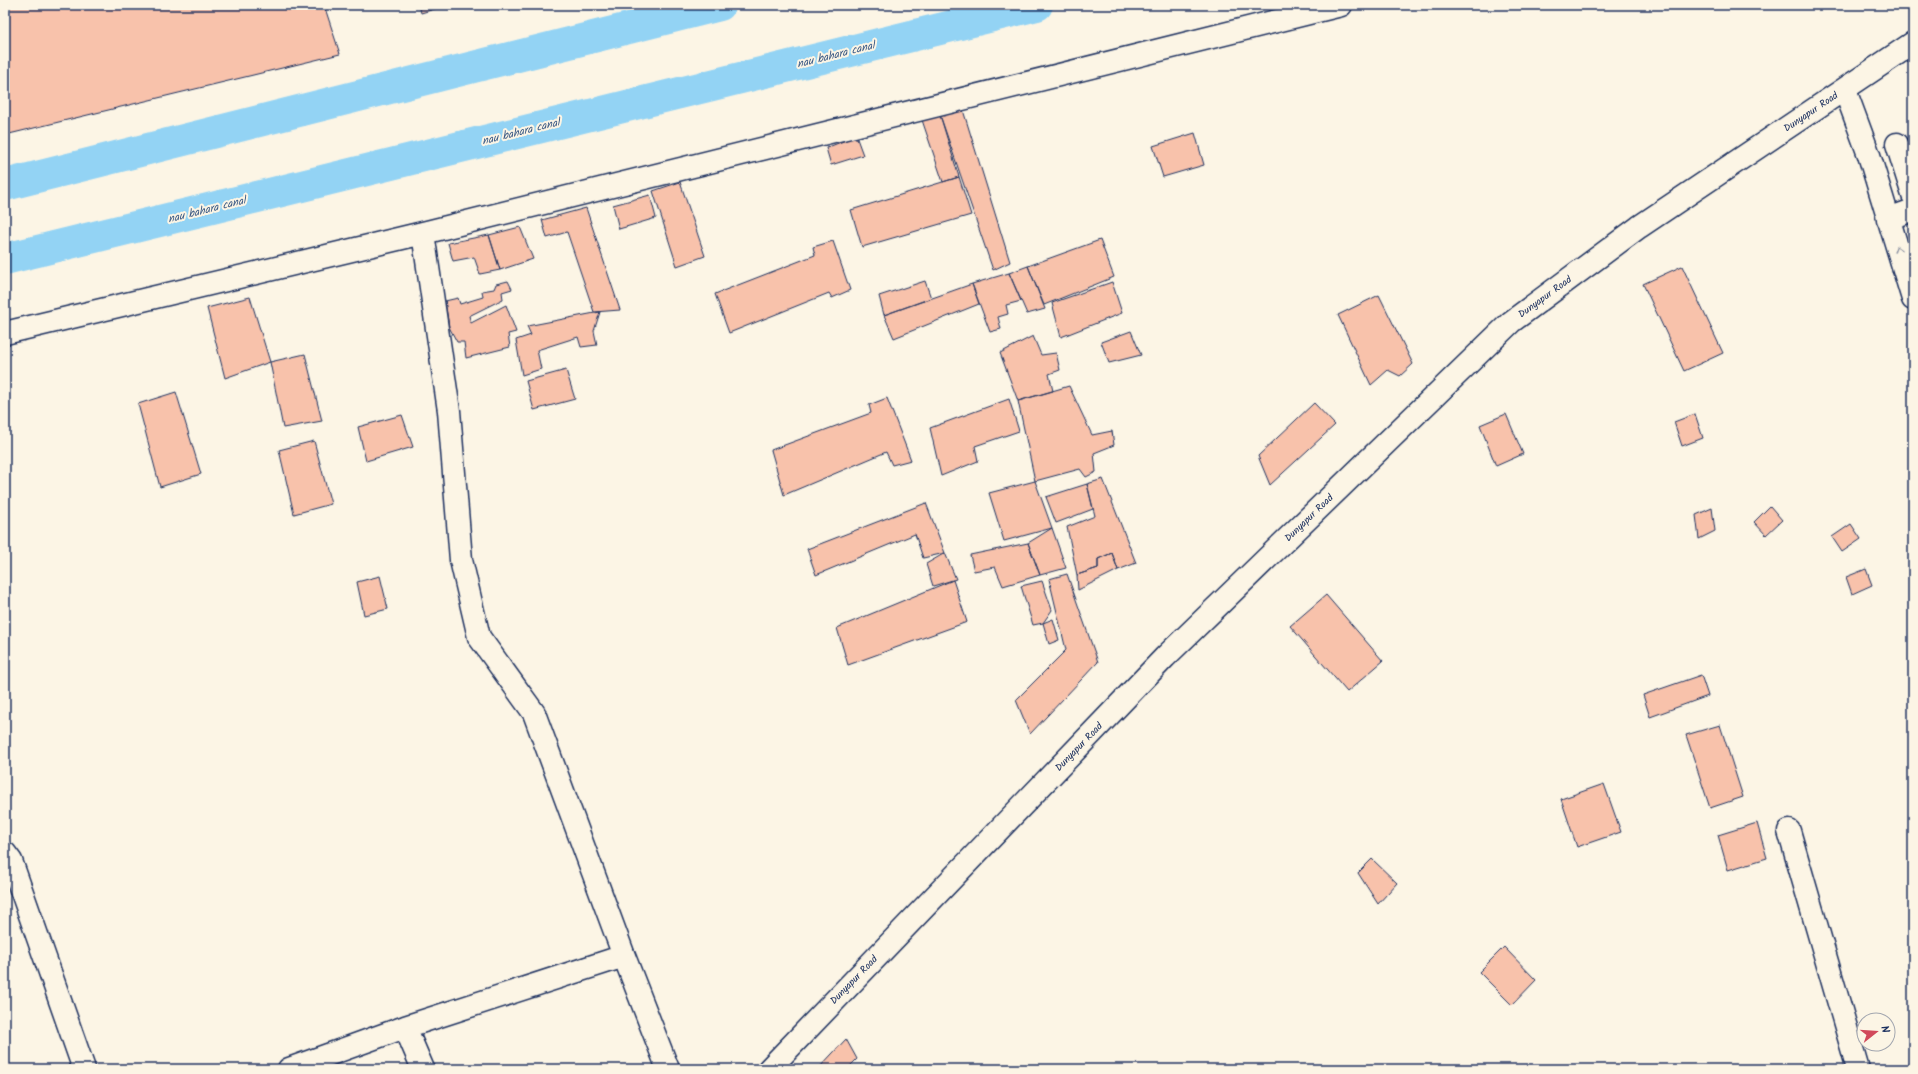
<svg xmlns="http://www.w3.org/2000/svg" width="1918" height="1074" viewBox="0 0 1918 1074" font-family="Kalam,sans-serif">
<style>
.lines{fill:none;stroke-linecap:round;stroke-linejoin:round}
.canal{stroke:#93d3f4;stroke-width:32}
.building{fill:#f8c2ab;stroke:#1b2f5e}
.street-casing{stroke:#1b2f5e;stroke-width:25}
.secondary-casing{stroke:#1b2f5e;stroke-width:25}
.street{stroke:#fcf5e5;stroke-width:22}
.secondary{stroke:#fcf5e5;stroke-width:22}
.oneway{stroke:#8c92a2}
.labels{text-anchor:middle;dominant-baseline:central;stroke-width:4;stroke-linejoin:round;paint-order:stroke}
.street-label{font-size:10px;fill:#1b2f5e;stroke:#fcf5e5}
.water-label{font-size:11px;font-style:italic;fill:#395884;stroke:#fcf5e5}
</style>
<rect width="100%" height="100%" fill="#fcf5e5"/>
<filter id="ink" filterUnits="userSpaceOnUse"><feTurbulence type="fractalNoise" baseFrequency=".025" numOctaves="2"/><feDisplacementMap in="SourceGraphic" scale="8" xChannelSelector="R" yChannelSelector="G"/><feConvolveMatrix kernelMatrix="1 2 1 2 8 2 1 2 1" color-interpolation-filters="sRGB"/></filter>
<g filter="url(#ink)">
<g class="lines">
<!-- canal -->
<path class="canal" d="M5,185L720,5
M5,259L1037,5"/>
</g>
<!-- building -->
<path class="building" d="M5,5H324L340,54L5,135Z
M419,5H448L421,13Z
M963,110L1010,262L993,270L940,115Z
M940,115L959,177L943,182L922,120Z
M1195,133L1204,165L1163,177L1153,146Z
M856,136L863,155L831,165L826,148Z
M959,177L971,215L862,247L851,210Z
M680,182L705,256L677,266L653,191Z
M650,195L656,218L619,229L613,205Z
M586,208L620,310L594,312L567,232L547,238L542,220Z
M520,227L533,259L500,270L489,235Z
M489,235L500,270L480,274L474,257L453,261L448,243Z
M1100,240L1114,277L1044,305L1028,266Z
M833,241L850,290L832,298L829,293L729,333L715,294L815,255L813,247Z
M1028,266L1045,309L1027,314L1009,273Z
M1682,266L1723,353L1684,371L1643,284Z
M1009,273L1021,301L1006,305L1008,314L998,317L1001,329L990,332L972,284Z
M508,281L512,289L502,292L503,299L469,316L471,323L506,305L516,332L508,334L510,347L466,358L464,342H457L449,327L445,301L458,298L460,304L483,297L482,291L494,289L496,284Z
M925,281L931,298L884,315L879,296Z
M1112,282L1122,313L1061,337L1052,303Z
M972,284L979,304L894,338L884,315Z
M1379,295L1413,364L1400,376L1388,370L1371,385L1338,315Z
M250,297L270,362L225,378L207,308Z
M600,312L594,331L597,345L581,347L578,337L537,350L541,369L522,375L516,340L531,335L527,326Z
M1131,331L1141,355L1109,363L1101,342Z
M1033,336L1041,355L1056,353L1060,370L1049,374L1053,391L1018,401L1000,353Z
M305,354L322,421L283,428L270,362Z
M566,370L575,399L534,410L526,381Z
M1069,386L1092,435L1112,431L1114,445L1094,453L1096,472L1086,477L1080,469L1035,481L1018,401Z
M176,392L201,474L160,487L138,404Z
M887,398L911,460L892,465L886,452L784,495L771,450L871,413L869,405Z
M1009,399L1019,431L975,446L978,461L941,476L930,428Z
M1314,403L1335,425L1270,485L1258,456Z
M1506,414L1523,454L1496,466L1480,425Z
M1695,414L1703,438L1682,446L1674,422Z
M402,415L413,447L366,461L358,427Z
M314,441L331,504L294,514L279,450Z
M1103,479L1136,563L1118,570L1112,553L1098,559V568L1077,575L1067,527L1095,516L1087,484Z
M1035,481L1052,528L1004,541L989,493Z
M1087,484L1093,509L1056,523L1046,497Z
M926,503L945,553L923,558L915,534L816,575L807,549Z
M1770,506L1782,520L1766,535L1754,522Z
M1712,508L1715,531L1699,539L1696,515Z
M1851,524L1861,539L1842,552L1832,537Z
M1052,528L1066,568L1040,575L1028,543Z
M1028,543L1040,575L1003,586L995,567L974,571L970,555Z
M945,553L956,579L933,586L926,564Z
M1112,553L1118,570L1078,590L1077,575L1098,568V559Z
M1866,569L1872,585L1852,594L1846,577Z
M1067,574L1098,662L1030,734L1016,700L1066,650L1049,579Z
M380,576L388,609L364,615L357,582Z
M953,580L967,622L848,665L837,628Z
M1042,581L1052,610L1043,623L1033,625L1021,586Z
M1326,595L1383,661L1347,692L1290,626Z
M1053,619L1059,640L1049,644L1043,623Z
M1701,675L1708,696L1650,717L1643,695Z
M1720,725L1743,797L1710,808L1686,735Z
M1604,784L1621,832L1577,847L1561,799Z
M1757,823L1767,858L1728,870L1718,835Z
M1372,859L1397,883L1378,904L1358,873Z
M1504,947L1536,980L1512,1005L1479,972Z
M846,1039L857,1059L847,1069H818Z"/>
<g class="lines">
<defs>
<path id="street" d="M1845,90L1869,155L1913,299
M1897,144L1913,195
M1888,219L1913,210
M423,233L449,411L461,560L479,637L534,713L624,956L668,1069
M5,333L423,233L1341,5
M1789,831L1858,1069
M5,853L11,861L84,1069
M405,1027L423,1069
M289,1069L405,1027L624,956"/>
<path id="secondary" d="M769,1069L1165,657L1511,322L1639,227L1913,43"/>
</defs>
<!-- street casing -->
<use href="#street" class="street-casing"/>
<!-- secondary casing -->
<use href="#secondary" class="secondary-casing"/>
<!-- street -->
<use href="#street" class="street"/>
<!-- secondary -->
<use href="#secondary" class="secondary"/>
</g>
<!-- one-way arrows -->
<defs><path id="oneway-chevron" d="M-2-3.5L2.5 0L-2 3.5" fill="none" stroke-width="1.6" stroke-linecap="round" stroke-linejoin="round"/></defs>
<use class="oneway" href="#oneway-chevron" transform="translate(1897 249) rotate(-107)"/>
</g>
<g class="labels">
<!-- street labels -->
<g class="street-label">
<text transform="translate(1811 112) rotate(-34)">Dunyapur Road</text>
<text transform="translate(1545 297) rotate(-36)">Dunyapur Road</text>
<text transform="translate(1309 518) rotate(-44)">Dunyapur Road</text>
<text transform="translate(1079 747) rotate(-46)">Dunyapur Road</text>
<text transform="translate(854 980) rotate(-46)">Dunyapur Road</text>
</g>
<!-- water labels -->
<g class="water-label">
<text transform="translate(836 55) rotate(-14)">nau bahara canal</text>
<text transform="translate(521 132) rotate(-14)">nau bahara canal</text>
<text transform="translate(207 210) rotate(-14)">nau bahara canal</text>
</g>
</g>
<!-- margin -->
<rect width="1918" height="1074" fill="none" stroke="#fcf5e5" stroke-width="20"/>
<rect x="10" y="10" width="1898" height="1054" fill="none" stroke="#1b2f5e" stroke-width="1.5" filter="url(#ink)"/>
<!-- north arrow -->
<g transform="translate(1876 1032) rotate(73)"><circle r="19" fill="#fcf5e5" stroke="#a2a6af"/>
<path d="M0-3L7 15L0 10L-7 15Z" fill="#d1495b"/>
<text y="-6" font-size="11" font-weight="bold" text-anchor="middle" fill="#1b2f5e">N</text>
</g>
</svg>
